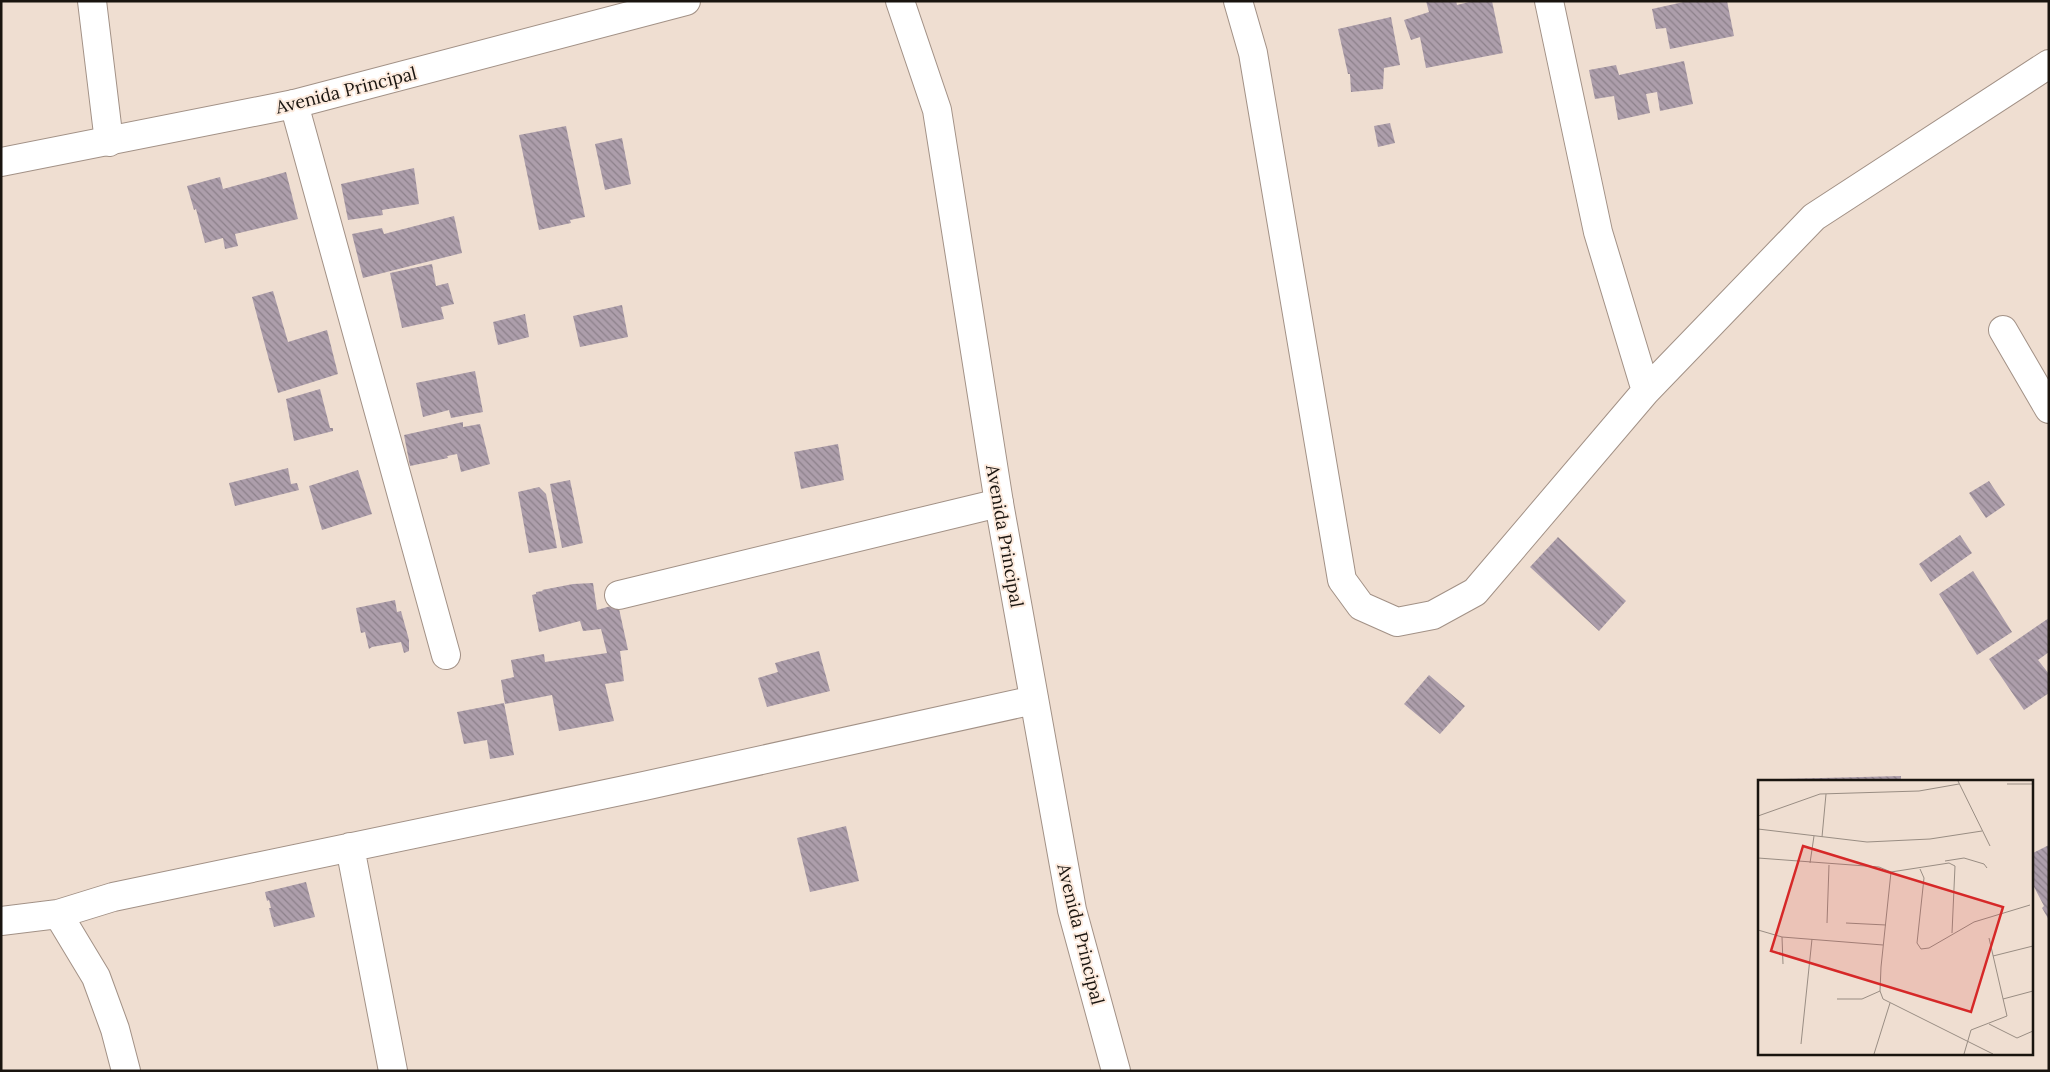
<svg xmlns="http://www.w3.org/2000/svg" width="2050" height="1072" viewBox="0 0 2050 1072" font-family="Lora,serif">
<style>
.building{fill:url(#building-back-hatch)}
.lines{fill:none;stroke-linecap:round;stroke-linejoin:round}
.minor-casing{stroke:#a29186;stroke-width:30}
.tertiary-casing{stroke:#a29186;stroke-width:30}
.minor{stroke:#fff;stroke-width:28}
.tertiary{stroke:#fff;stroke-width:28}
.labels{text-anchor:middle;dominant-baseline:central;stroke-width:4;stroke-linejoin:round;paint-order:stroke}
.street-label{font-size:18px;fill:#19140f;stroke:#fdebde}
.inset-road{fill:none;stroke:#998d83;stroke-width:1}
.view{fill:#d62828;fill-opacity:0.15;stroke:#d62828;stroke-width:2.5}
.inset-edge{fill:none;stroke:#19140f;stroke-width:2.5}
</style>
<defs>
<pattern id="building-back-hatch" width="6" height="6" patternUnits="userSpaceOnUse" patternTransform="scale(1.25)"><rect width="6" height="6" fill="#ad9eab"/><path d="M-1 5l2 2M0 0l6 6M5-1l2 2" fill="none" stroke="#8c808a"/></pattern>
</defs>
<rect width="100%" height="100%" fill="#efded1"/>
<!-- building -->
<path class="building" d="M1426,1H1456L1457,5L1473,1H1492L1503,53L1426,68L1420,37L1411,40L1404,20L1429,12Z
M1688,1H1727L1734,36L1670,49L1666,28L1656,29L1652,9Z
M1391,17L1400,65L1384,68L1383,89L1351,92L1350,74H1348L1338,29Z
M1684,61L1693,104L1660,111L1657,92L1646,94L1650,113L1618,120L1614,96L1595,99L1589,70L1616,65L1619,75Z
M1390,123L1395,143L1378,147L1374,126Z
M566,126L585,217L570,220L571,223L539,230L519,135Z
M622,138L631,184L605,190L595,144Z
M414,168L419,204L382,210L383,215L348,220L341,184Z
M286,172L298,219L235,234L238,246L225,249L223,238L205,243L196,209L194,210L187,186L220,177L223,189Z
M454,216L462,253L363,278L352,234L382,228L384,234Z
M432,264L436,286L448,283L454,304L441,307L444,319L402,328L390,273Z
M273,291L288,342L327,330L338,374L278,393L252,297Z
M622,305L628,337L580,347L573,316Z
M525,314L529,337L498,345L493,322Z
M475,371L483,412L451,418L449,410L423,417L416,383Z
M320,389L330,428H333V431L294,441L286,399Z
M463,422V427L480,424L490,464L461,472L457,454L447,456L448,458L410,466L404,435Z
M838,444L844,480L801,489L794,452Z
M288,468L291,484L297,483L299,490L235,506L229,483Z
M358,470L372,514L322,530L309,486Z
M570,480L583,543L562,548L550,484Z
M1989,481L2005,505L1986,518L1969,493Z
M539,487L546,494L557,548L529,553L518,492Z
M1960,535L1972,553L1931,582L1919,564Z
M1558,537L1626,601L1599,631L1530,567Z
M1973,571L2012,632L1977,655L1939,594Z
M593,583L597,610L618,604L628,650L620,651L624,681L605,684L614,721L559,731L552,695L505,704L501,680L514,677L511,660L544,654L545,662L607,653L601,629L583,631L580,621L539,632L532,595L536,594V592L543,591L542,590L573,584Z
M395,600L397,612L401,611L409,640V651L404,653L401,642L372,647L369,649L365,632L361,633L356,608Z
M2049,618V652L2038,660L2049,674V693L2024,710L1989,659Z
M819,651L830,691L767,707L758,678L778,672L775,663Z
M1429,675L1465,706L1440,734L1404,704Z
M504,703L514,755L490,759L487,740L464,744L457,712Z
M1901,776V781H1782V779Z
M846,826L859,881L810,892L797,838Z
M2049,845V920L2042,908L2044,906L2031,881V854Z
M306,882L315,917L274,927L269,908H271L269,900L267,901L265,892Z"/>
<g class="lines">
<defs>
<path id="minor" d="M92,1L109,142
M1238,1L1253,53L1342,580L1361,606L1397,622L1433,615L1475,592L1646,391L1814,217L2049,64
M1549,1L1598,232L1646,391
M294,104L446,655
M2003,330L2049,409
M619,595L999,503
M350,847L393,1071
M58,914L96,977L115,1029L126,1071
M1,921L58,914L113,897L644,786L1034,700"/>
<path id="tertiary" d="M900,1L937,110L999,503L1072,910L1116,1071
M1,162L294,104L686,1"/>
</defs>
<!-- minor casing -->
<use href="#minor" class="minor-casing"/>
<!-- tertiary casing -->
<use href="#tertiary" class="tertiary-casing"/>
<!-- minor -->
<use href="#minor" class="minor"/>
<!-- tertiary -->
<use href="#tertiary" class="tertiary"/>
</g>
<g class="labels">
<!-- street labels -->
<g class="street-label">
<text transform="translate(346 90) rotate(-14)">Avenida Principal</text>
<text transform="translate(1005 536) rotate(80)">Avenida Principal</text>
<text transform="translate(1081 934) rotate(76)">Avenida Principal</text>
</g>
</g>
<!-- overview -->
<g transform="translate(1758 780)">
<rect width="275" height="275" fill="#efded1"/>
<path class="inset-road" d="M200,1L232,66M249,4H275M0,36L62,14L161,11L201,4M0,49L109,62L172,59L224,51M64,57L68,14M0,78L121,87L133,92L123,187L122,211L125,219L235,274M187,81L206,78L226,84L229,88M52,83L56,56M162,89L166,98L159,163L163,169L171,168L216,142L272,125M133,92L191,83L197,86L194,153M69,143L71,85M88,143L128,145M0,150L24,157L125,165M24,157L25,184M235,176L275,166M79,219H104L122,211M245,219L275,211M231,244L259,258L275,251M43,264L54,159M116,274L132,223M206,274L213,250L249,236L231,158"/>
<path class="view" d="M45,66L245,127L213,232L13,171Z"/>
<rect width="275" height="275" class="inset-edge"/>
</g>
<!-- border -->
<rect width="2050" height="1072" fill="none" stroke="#19140f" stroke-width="5"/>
</svg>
